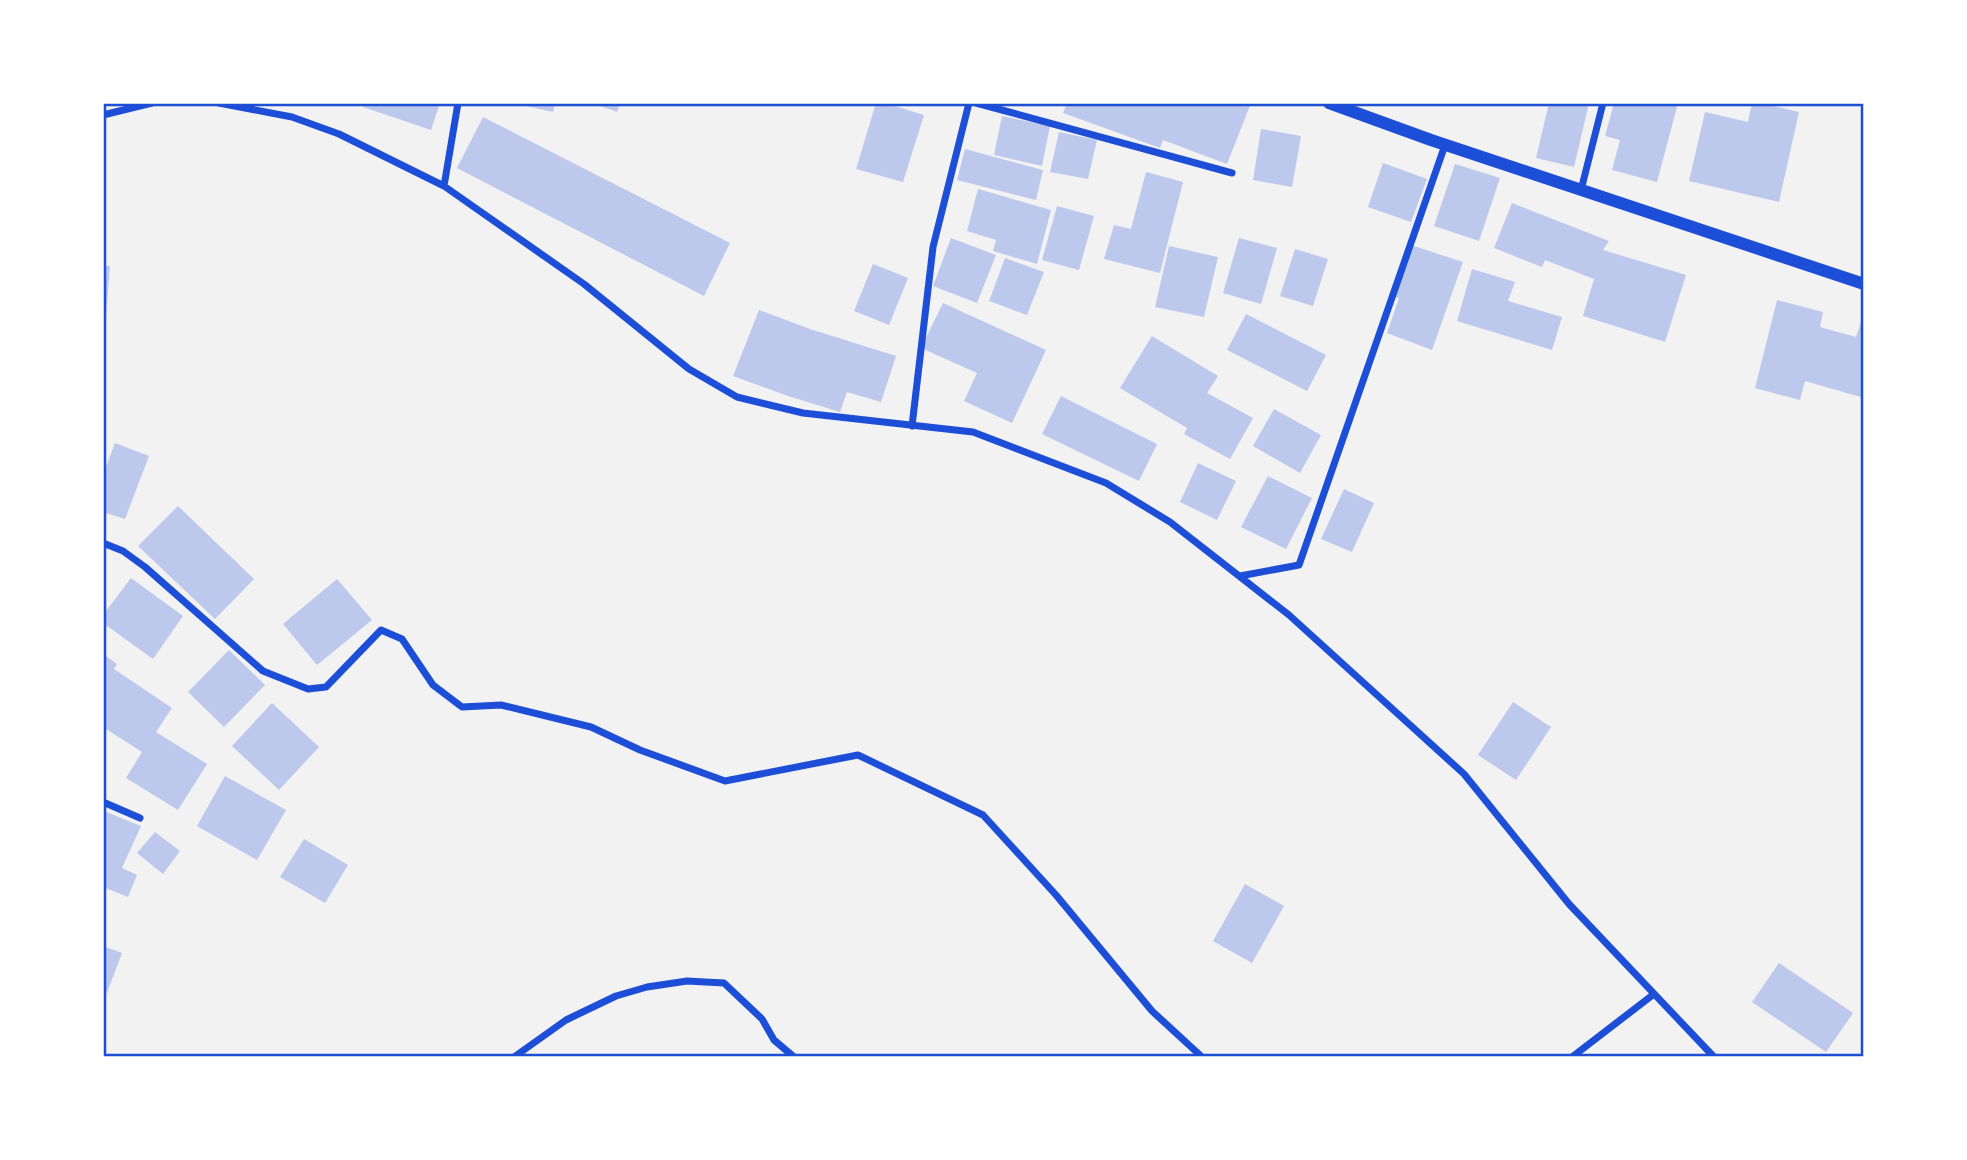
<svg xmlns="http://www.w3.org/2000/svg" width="1967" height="1160" viewBox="0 0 1967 1160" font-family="Arial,sans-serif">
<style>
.building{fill:#bdc9ec}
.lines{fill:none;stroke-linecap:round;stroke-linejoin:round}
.minor{stroke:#1d4ed8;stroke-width:7}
.tertiary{stroke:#1d4ed8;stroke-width:12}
.neatline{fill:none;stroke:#1d4ed8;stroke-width:2.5}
</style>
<rect width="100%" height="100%" fill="#f2f2f2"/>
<!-- building -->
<path class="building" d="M365,103H440L431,130L363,107Z
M513,103H555L553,112Z
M592,103H620L617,112Z
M876,103H885L924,115L903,182L856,169Z
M1067,103H1251L1227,164L1163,140L1160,148L1063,113Z
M1549,103H1589L1574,167L1536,158Z
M1614,103H1678L1657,182L1612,170L1620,140L1605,136Z
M1752,103H1762L1799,112L1779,202L1689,181L1705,112L1748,122Z
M1002,116L1050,126L1042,166L994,155Z
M483,117L730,243L704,296L457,168Z
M1261,129L1301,136L1292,187L1253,180Z
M1059,132L1097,140L1088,179L1050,172Z
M965,149L1043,170L1036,200L957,180Z
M1383,163L1427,179L1411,222L1368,207Z
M1455,164L1500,178L1479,241L1434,226Z
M1146,172L1183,182L1160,273L1104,259L1114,225L1131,229Z
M978,189L1051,210L1037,264L993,251L996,240L967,231Z
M1512,203L1609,241L1603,250L1686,275L1665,342L1583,316L1594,279L1545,260L1542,267L1494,248Z
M1057,206L1094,216L1079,270L1042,260Z
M951,238L996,255L977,303L933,286Z
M1239,238L1277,248L1261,304L1223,293Z
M1411,245L1463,262L1432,350L1387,333L1399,298L1393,297Z
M1169,246L1218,257L1204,317L1155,307Z
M1295,249L1328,259L1313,306L1280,296Z
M1005,258L1044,272L1027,315L989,301Z
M873,264L908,278L889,325L854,311Z
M103,266H110L105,328H103Z
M1472,269L1515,282L1508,301L1562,317L1552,350L1457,321Z
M1777,300L1823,312L1820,327L1856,337L1864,313V398L1805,381L1800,400L1755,388Z
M943,303L1046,350L1012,423L964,401L977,373L921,348Z
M759,310L810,329L896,356L881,402L847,392L840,412L788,396L733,376Z
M1246,314L1326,355L1307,391L1227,350Z
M1152,336L1218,376L1207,393L1253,418L1230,459L1184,434L1187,428L1120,388Z
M1061,396L1157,444L1139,481L1042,434Z
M1274,409L1321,435L1300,473L1253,446Z
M115,443L149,456L125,519L103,512V475Z
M1198,463L1236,481L1217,520L1180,502Z
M1268,476L1312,498L1286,549L1241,527Z
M1344,489L1374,503L1352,552L1321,539Z
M178,506L254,579L215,619L138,546Z
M131,578L183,616L153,659L103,623V615Z
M337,579L372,620L317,665L283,624Z
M229,650L265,685L224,727L188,692Z
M103,654L117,664L114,669L172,708L156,732L207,764L178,810L126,778L142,752L103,727Z
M1513,702L1551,727L1516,780L1478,755Z
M272,703L319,747L279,790L232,746Z
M225,776L286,810L257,860L197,826Z
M104,811L141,826L122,868L137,875L128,897L103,887Z
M155,832L180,851L163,874L137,853Z
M304,839L348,865L325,903L280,877Z
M1245,884L1284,906L1252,963L1213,941Z
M103,946L122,953L103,1003Z
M1779,963L1853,1013L1826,1052L1752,1002Z"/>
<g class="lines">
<!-- minor -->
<path class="minor" d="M219,103L292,117L339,134L444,186L584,284L689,369L737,397L803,413L973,432L1106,483L1170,522L1289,615L1464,774L1569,904L1714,1057
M976,103L1232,173
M103,115L152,103
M444,186L458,103
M1581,190L1603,103
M912,426L933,247L969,103
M103,543L123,551L145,567L263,671L308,689L326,687L381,630L402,639L433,685L462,707L501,705L591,727L640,750L725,781L858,755L983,815L1056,895L1152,1011L1202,1057
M1240,576L1299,565L1445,145
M103,802L140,818
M514,1057L566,1020L616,996L647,987L687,981L724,983L762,1019L774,1040L794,1057
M1572,1057L1654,994"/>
<!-- tertiary -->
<path class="tertiary" d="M1329,103L1431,140L1864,284"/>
</g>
<!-- border -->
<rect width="1967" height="1160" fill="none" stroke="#ffffff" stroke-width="210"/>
<rect x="105" y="105" width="1757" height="950" class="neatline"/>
</svg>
